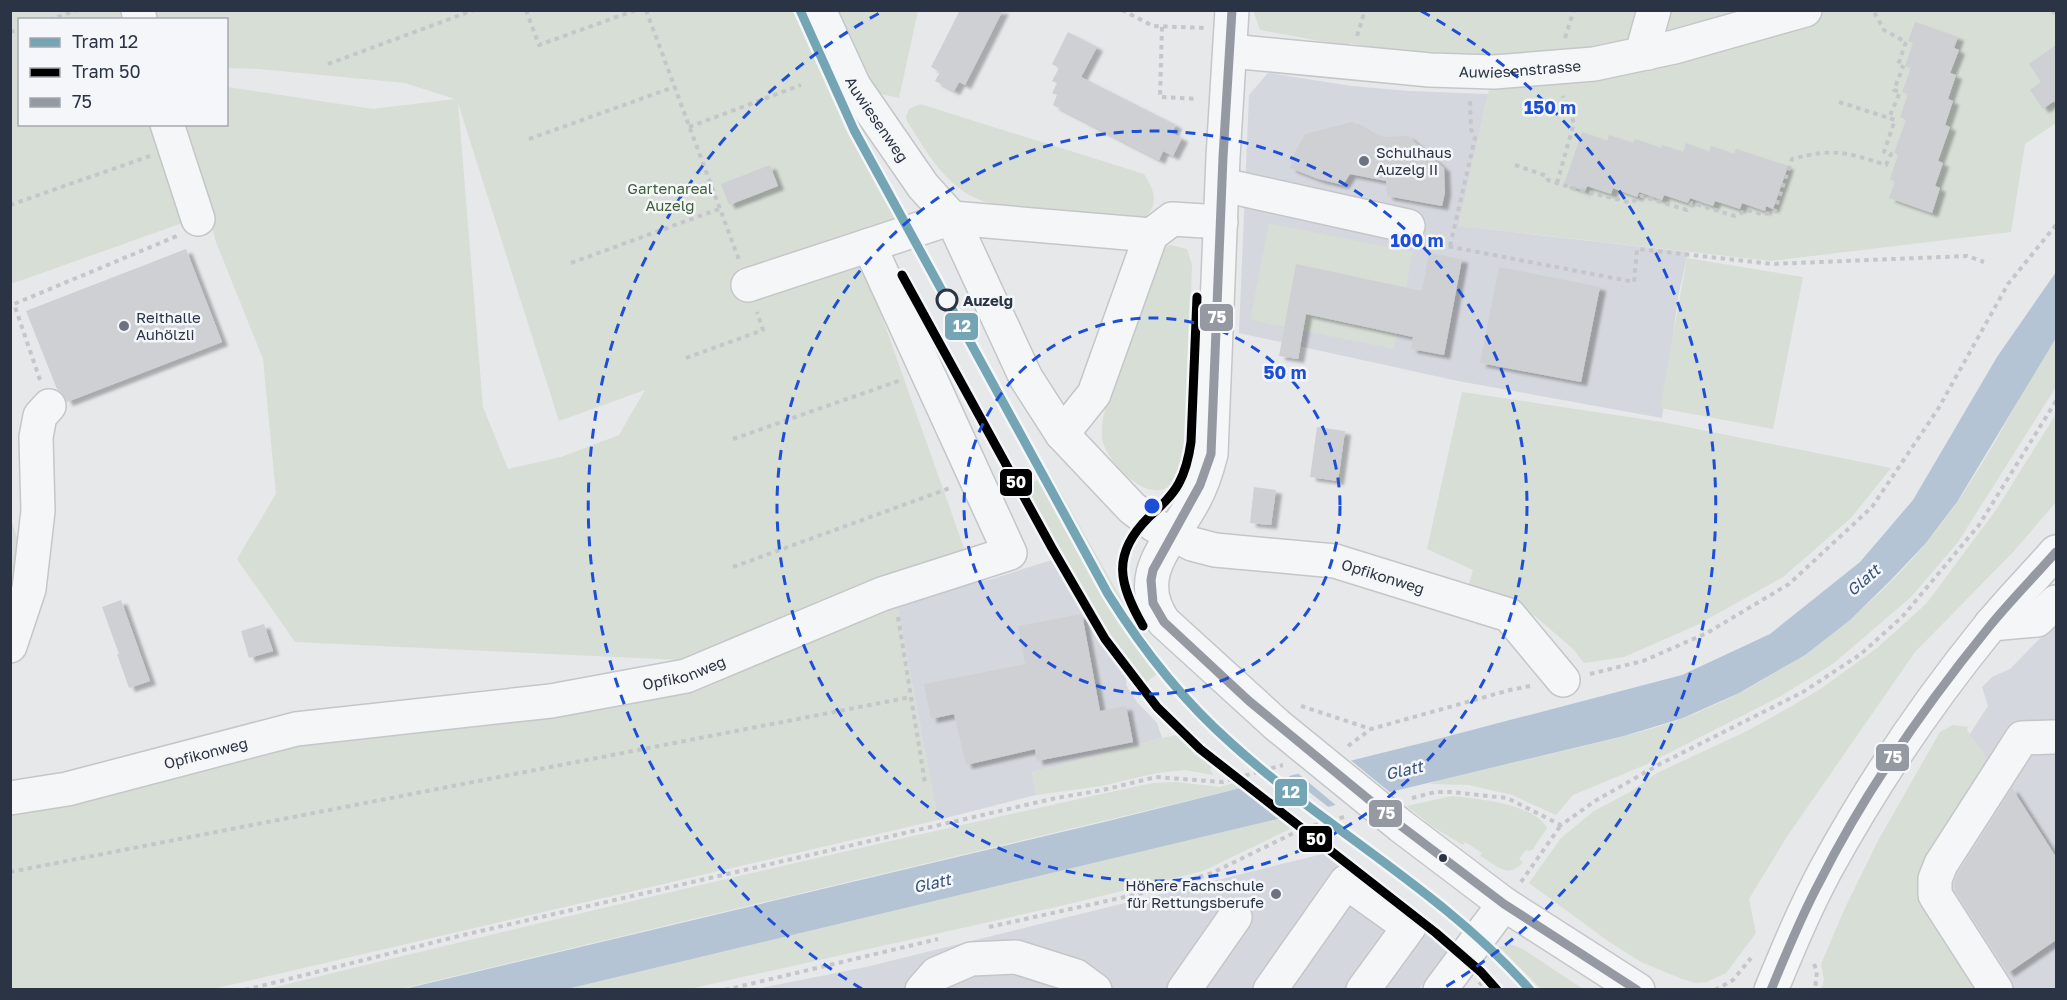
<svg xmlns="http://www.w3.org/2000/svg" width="2067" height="1000" viewBox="0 0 2067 1000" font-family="'Golos Text',sans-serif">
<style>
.built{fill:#d4d7dd}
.green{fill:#d6ded6;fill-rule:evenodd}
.water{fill:#b4c4d5}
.pier{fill:#e6e8ea}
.building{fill:#ced0d3;filter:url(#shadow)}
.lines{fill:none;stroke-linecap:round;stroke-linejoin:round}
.minor-casing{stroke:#c4c6c8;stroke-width:36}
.path{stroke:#c5c6ca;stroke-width:4;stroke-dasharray:4.5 4.5;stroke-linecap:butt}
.minor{stroke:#f5f6f7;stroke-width:33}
.minor-bridge-casing{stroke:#c4c6c8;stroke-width:36;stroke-linecap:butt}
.minor-bridge{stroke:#f5f6f7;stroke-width:33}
.bus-1-casing{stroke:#f4f6f9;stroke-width:14}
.bus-1{stroke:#959aa2;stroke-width:9}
.tram-1-casing{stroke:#f4f6f9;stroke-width:14}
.tram-2-casing{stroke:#f4f6f9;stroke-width:14}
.tram-1{stroke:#73a5b4;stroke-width:9}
.tram-2{stroke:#000;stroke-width:9}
.ring{fill:none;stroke:#1d4ed8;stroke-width:3;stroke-dasharray:10 8}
.poi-dot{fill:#6c737f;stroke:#f4f6f9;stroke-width:2}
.stop-dot{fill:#f4f6f9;stroke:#2b3445;stroke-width:3}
.bus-dot{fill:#2b3445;stroke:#f4f6f9;stroke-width:2}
.labels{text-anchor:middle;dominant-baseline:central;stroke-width:5;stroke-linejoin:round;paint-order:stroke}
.street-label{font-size:15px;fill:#2b3445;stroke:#f4f6f9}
.poi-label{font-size:15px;fill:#2b3445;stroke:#f4f6f9;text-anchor:start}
.park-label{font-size:15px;fill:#3f6138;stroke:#f4f6f9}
.stop-label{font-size:15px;font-weight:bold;fill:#2b3445;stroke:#f4f6f9;text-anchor:start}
.water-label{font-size:16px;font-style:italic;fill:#34527a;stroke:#f4f6f9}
.centre{fill:#1d4ed8;stroke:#f4f6f9;stroke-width:3}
.ring-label{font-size:18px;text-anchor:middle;font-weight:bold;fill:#1d4ed8;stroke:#f4f6f9;stroke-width:5;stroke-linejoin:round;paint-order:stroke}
.line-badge{stroke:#f4f6f9;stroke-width:2}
.badge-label{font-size:16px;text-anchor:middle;font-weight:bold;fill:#fff}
</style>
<defs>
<filter id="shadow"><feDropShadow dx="6" dy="4" stdDeviation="1.5" flood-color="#0004"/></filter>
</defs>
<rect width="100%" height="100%" fill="#e6e8ea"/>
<!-- built -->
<path class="built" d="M1268,73L1352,86L1409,91L1488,94L1459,226L1688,252L1678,297L1662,418L1458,381L1239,333L1249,95Z
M1061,557L1127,667L1126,685L1137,702L1157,723L1162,738L1032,772L1036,795L938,820L897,603L903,599L992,579Z
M2056,622V989L1828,990L1921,809L1988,706L1982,687L1992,677L2010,669Z
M1335,851L1453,944L1419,989L751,990L866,967Z"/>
<!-- green -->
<path class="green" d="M1253,10L2056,11V123L2025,144L2011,232L1771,261L1459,226L1488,94L1499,55L1365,49V46L1350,43L1347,46L1260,30Z
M10,11H918L899,98L868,91L844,94L907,214L882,229L854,238L965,551L892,576L938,820L213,989H11V813L55,809L292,744L682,660L295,642L237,559L276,494L263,359L216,242L186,125L226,124L227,87L373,109L455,99L405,83L259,69L227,68L226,20H20V124L161,125L191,220L11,284ZM458,103L559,421L645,390L619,435L561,457L508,469L483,407Z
M920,104L1144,174C1154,190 1160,204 1144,218L1129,221L994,204C951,196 929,156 907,121L906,116L909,109Z
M1269,223L1413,252L1394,349L1250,320Z
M1170,245L1187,249L1192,265L1186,436C1184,451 1183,478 1168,487C1144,502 1105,460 1102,438C1100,414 1113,388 1121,367C1134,328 1148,289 1161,249Z
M1687,258L1803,277L1773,429L1660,408Z
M2056,338V387L1958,542L1911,597L1834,663L1781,696L1645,765L1573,795L1556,815L1512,795L1469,785L1430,784L1438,780C1487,769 1535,758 1584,746C1617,738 1652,730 1684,718C1785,678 1876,610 1942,523C1986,466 2017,398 2056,338Z
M1462,392L1662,422L1891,468L1851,518L1783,577L1697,625L1624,657L1584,663L1573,649L1535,616L1468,587L1473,570L1427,549Z
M2056,414V502L2014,551L1915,652L1786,838L1749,899L1756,933L1726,973L1707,982L1696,983L1682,979L1641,962L1608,941L1529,883L1561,838L1594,811L1630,792L1657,773L1745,732L1792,706L1822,688L1877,648L1926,604L1996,510Z
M1050,473L1129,613L1167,666L1144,684L1102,626L1023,488Z
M11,520L24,557L11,605Z
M1953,725L1968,727L1967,730L1987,758L1929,855L1982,989H1821L1824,980L1821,964L1845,908L1879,839L1940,732Z
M1188,733L1218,762L1210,769L1213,775L1185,770L1157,773L1101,786L1036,795L1032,772L1162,738Z
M1241,781L1297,824L1294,827L1203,871L1069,904L689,989H567L1268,821L1228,791L400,989L263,990C559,918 855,847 1153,783L1177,782L1220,787Z
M1452,796C1478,799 1533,803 1547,828L1533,849L1530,851L1526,850L1519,859L1523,862C1507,880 1497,865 1480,856L1482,853L1465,842L1463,845L1433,827L1407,806Z
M1510,944L1523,949L1583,989H1541L1499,947Z"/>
<!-- water -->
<path class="water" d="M2056,272V338L1957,502L1926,543L1890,581L1850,620L1805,655L1739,693L1683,718L1624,736L567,989L400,990L1104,822L1430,741L1682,675L1770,634L1860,562L1913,500L1997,357Z"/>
<!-- pier -->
<path class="pier" d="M1348,758L1392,794L1338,807L1295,771Z
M1286,774L1331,809L1292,818L1247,783Z"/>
<!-- building -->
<path class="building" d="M960,10H1003L965,85L959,82L954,91L935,81L940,72L931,67Z
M1915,22L1958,37L1954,48L1959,50L1950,73L1956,75L1948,99L1953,101L1945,125L1950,127L1938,161L1943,163L1935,186L1940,188L1932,213L1889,198L1895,182L1890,179L1898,155L1894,153L1906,120L1900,117L1908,94L1902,92L1911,68L1905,66L1913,43L1908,41Z
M1068,32L1097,47L1081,77L1176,125L1172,133L1182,138L1173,156L1163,151L1159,160L1053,105L1057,95L1052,93L1057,83L1052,81L1059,68L1052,64Z
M2056,45V105L2054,101L2043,109L2030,90L2041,82L2029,64Z
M1352,122L1373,134L1384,137L1408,136L1444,168L1445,192L1442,206L1387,196L1386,181L1350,174L1343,185L1318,179L1290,168L1294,154L1305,134Z
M1582,132L1607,141L1609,135L1633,143L1635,139L1661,148L1662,145L1683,152L1686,143L1709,152L1711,146L1734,154L1736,149L1788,166L1773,209L1766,206L1765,211L1742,203L1740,209L1715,201L1713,206L1690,198L1688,203L1664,195L1662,200L1639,192L1637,197L1613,188L1611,194L1587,186L1585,191L1564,184Z
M770,165L778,186L729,205L721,184Z
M186,249L222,342L67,402L62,393L57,389L26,311Z
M1429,253L1462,259L1444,355L1411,349L1413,337L1306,314L1298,359L1279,356L1296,264L1422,291Z
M1499,267L1600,287L1581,382L1480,363Z
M1317,427L1345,431L1338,481L1310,477Z
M1254,487L1276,490L1271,525L1250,523Z
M121,600L150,681L129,688L117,654H119L102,607Z
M1082,614L1100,711L1126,706L1133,742L1037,761L1035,749L966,765L954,714L931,719L924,684L1025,664L1018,626Z
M264,624L273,651L249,658L241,631Z
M2012,788L2056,857V940L2008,973L1955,891L1954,883L1958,873Z"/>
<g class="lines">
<defs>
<g id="minor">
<path d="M138,10L140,20"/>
<path id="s1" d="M819,10L854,86L923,186L952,218L1026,378L1062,434L1132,508L1154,525L1192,544L1215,550L1335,561L1509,615L1563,680"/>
<path d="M1232,10L1223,157L1211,454C1207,470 1202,486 1193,502C1171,543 1131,575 1164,622L1277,725"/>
<path id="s2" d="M1230,51L1430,70L1494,72L1594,64L1674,47L1805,10"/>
<path d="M1648,53L1645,42L1654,10"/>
<path d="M167,124L198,219"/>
<path d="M1223,185L1408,226"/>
<path d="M748,285L952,218L1151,235L1172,219L1221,222"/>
<path d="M1062,434L1094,394L1151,235"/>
<path d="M1991,624L2037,620L2056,602"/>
<path d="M10,646L29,589L38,511L36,437L40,416L49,406"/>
<path id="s3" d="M10,798L67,789L296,729L551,701L686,676L882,594L1010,553L869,245"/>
<path d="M1401,826L1504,904L1638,990"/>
<path d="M922,990L936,974L971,959L1016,957L1076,976L1095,990"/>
<path d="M1184,990L1235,917"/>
<path d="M1270,990L1346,882L1409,927L1363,990"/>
<path d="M1440,990L1504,904"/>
<path d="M1771,990C1788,949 1805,908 1826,869C1873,783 1928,702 1989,627C2010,601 2034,577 2056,552"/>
<path d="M1996,990L1935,895V879L1941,864L2022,738L2053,737"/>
</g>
</defs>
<!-- minor casing -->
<use href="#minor" class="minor-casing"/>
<!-- path -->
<path class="path" d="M526,10L539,45L636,10
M646,10L739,260
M1122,10L1153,26L1205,28
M1597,10H1601
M2052,10L2056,16
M49,20L77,10
M1162,27L1160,97L1198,99
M10,32L20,29
M1357,36L1365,10
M1565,38L1574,10
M328,64L474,10
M1839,102L1889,118
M689,127L801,85
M529,139L674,87
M1515,165L1547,176L1548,180C1575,190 1603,195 1631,203L1641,196L1687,210L1692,203L1735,216L1747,210L1761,214L1774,213L1792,159C1834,148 1846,152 1886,165L1891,154L1884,152L1895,120L1889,118L1900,92L1894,90L1903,67L1898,65L1906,42L1884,30L1873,10
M1557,183L1574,123L1563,96
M10,205L150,156
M1431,243L1634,282L1637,249L1772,264L1967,256L1984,262
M1450,246L1475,138L1471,129L1470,100
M571,263L719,209
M686,358L763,330L757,312
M40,380L14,304L177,236
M733,439L901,380
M733,567L950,488
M898,617L925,783
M1590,674L1643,661L1707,633L1789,584L1872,507L1938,409L2008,284L2056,225
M1301,706L1371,729
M1348,746L1371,729L1510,690L1530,686
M1412,798L1435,792H1451L1507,798L1561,825L1595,801L1660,764L1803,692L1861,654L1903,616L1979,525L2056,401
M10,872L911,697
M1521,882L1561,825
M989,927L1161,889L1212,873L1304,828L1344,817
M1814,964L1817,971L1815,990
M1479,982L1487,990
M245,990L459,936L1056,798L1103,790L1156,777L1222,782L1283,765
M725,990L938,939
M1715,990L1733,980L1751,958"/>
<!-- minor -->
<use href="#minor" class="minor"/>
<defs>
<path id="minor-bridge" d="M1277,725L1401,826"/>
</defs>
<!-- minor-bridge casing -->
<use href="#minor-bridge" class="minor-bridge-casing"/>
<!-- minor-bridge -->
<use href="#minor-bridge" class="minor-bridge"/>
<defs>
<path id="bus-1" d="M1232,10L1223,157L1211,454L1200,485L1153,570L1151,580L1153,603L1164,622L1249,701L1401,826L1504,904L1637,990
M1771,990C1786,954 1800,919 1818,885C1864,793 1924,707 1989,627C2010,601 2034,577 2056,552"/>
</defs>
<!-- bus-1 casing -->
<use href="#bus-1" class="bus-1-casing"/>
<!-- bus-1 -->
<use href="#bus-1" class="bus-1"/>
<defs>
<path id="tram-1" d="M800,10L854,130L1108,594C1143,650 1182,700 1232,744C1327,830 1444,892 1530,990"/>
<path id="tram-2" d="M902,275L1052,548L1105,639L1157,707L1200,749L1436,933L1481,972L1497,990
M1143,626C1119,584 1111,555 1148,518C1160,507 1172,496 1179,483C1186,470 1189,456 1191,442L1197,297"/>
</defs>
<!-- tram-1 casing -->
<use href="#tram-1" class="tram-1-casing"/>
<!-- tram-2 casing -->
<use href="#tram-2" class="tram-2-casing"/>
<!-- tram-1 -->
<use href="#tram-1" class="tram-1"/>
<!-- tram-2 -->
<use href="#tram-2" class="tram-2"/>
</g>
<!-- distance rings -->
<g class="ring">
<circle cx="1152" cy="506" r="188"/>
<circle cx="1152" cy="506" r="375"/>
<path d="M862 989A563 563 0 0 1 883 11M1421 11A563 563 0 0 1 1442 989"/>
</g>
<!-- markers -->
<g class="poi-dot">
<circle cx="1364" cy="161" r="6"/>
<circle cx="124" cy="326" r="6"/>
<circle cx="1276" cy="894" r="6"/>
</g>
<circle class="stop-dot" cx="947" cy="300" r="10"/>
<circle class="bus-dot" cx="1443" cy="858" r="5"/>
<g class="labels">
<!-- street labels -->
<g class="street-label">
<text stroke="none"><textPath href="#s2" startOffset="291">Auwiesenstrasse</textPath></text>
<text stroke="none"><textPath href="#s1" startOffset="124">Auwiesenweg</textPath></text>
<text stroke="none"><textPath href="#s1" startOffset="858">Opfikonweg</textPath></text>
<text stroke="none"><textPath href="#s3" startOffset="687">Opfikonweg</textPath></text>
<text stroke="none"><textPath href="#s3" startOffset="201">Opfikonweg</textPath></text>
</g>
<!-- poi labels -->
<g class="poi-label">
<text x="1376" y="152">Schulhaus<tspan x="1376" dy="17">Auzelg II</tspan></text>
<text x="136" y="317">Reithalle<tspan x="136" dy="17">Auhölzli</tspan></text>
<text x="1264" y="885" text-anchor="end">Höhere Fachschule<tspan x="1264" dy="17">für Rettungsberufe</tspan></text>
</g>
<!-- park labels -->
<g class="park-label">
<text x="670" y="188">Gartenareal<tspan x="670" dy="17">Auzelg</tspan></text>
</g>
<!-- stop labels -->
<g class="stop-label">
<text x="963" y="300">Auzelg</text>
</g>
<!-- water labels -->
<g class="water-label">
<text transform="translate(1863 580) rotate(-41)">Glatt</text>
<text transform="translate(1404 770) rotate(-13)">Glatt</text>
<text transform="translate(932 883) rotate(-13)">Glatt</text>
</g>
</g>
<circle cx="1152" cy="506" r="9" class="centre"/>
<g class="ring-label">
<text x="1550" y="114">150 m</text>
<text x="1417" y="247">100 m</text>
<text x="1285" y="379">50 m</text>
</g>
<g class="line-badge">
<rect x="1199" y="303" width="35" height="29" rx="6" fill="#959aa2"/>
<rect x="944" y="312" width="35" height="29" rx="6" fill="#73a5b4"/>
<rect x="999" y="468" width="34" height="29" rx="6" fill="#000"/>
<rect x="1875" y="743" width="35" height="29" rx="6" fill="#959aa2"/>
<rect x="1274" y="778" width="34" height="29" rx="6" fill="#73a5b4"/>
<rect x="1368" y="799" width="35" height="29" rx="6" fill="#959aa2"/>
<rect x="1298" y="825" width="35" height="28" rx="6" fill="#000"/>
</g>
<g class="badge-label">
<text x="1217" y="323">75</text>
<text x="962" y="332">12</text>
<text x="1016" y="488">50</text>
<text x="1893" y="763">75</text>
<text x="1291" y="798">12</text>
<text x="1386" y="819">75</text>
<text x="1316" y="845">50</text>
</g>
<!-- border -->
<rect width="2067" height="1000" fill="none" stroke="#2b3445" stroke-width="24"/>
<!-- legend -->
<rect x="18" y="18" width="210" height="108" fill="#f4f6f9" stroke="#a4a8b1" stroke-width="1.5"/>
<rect x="30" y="38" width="30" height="9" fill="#73a5b4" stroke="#a4a8b1" stroke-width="1.5"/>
<text x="72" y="48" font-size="18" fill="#2b3445">Tram 12</text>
<rect x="30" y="68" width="30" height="9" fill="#000000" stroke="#a4a8b1" stroke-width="1.5"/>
<text x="72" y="78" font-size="18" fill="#2b3445">Tram 50</text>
<rect x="30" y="98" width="30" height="9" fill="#959aa2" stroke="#a4a8b1" stroke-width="1.5"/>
<text x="72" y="108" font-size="18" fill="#2b3445">75</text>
</svg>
